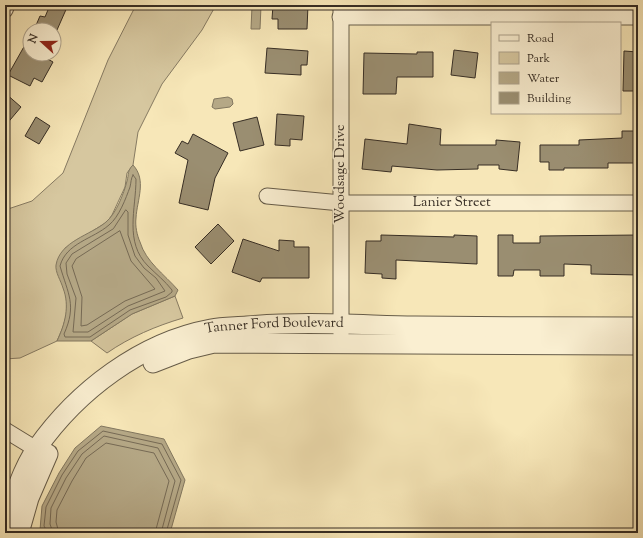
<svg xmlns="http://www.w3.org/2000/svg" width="643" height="538" viewBox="0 0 643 538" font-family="'Sorts Mill Goudy',serif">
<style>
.green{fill:#d6c79f;stroke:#867a62}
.water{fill:#b5a886;stroke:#82775f}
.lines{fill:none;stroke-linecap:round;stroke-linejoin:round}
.shore{stroke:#766a55;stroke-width:1}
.building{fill:#9a8e71;stroke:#362d24}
.minor-casing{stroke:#665c49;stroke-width:17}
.tertiary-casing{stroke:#665c49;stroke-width:21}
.minor{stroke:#faefd1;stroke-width:15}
.tertiary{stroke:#faefd1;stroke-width:19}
.labels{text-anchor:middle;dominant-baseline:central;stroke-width:3;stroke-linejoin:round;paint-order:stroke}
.street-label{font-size:14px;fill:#362d24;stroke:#faefd1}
</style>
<rect width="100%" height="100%" fill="#f7e7b8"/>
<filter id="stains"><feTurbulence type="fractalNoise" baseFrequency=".005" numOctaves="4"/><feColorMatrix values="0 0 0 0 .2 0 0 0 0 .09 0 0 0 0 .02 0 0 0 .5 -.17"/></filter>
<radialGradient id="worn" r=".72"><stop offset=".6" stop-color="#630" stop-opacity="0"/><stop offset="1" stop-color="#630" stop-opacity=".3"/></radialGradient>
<!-- green -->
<path class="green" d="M136,5H216L202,30L162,84L138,132L133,165L127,173L125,187L112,215L107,222L65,248L64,288L67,299V312L63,327L57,341L20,358L5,359V210L32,201L63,173L108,60Z
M175,296L183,318C156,326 130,337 107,353L91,341L132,314Z"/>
<!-- water -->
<path class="water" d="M252,6H261L260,29H251Z
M228,97L232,99L233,104L230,107L215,109L212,107L214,99Z
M133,165C147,180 137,200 136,218C135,226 137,235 140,242C146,262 164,274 178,290L175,296L132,314L91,341H57C65,324 70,306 63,288C61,281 55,272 56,265C60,241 91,235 106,222C116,214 124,193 127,181C129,174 127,171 133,165Z
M101,426L164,439L185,480L170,533H49L40,530L42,506L59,473L75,448Z"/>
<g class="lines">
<!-- shore -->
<path class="shore" d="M133,175L136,179C136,209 124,242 148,266C156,274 165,281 172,290V292L166,297L130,310L90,337H65L64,334C77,305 68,294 60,266C66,243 93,239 109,225C119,217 126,198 130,187C131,183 131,178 133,175Z
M126,210L128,212V235L135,256L144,268L156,278L165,291L128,306L88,332H73L76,298L67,274L66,263L72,254L113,229Z
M120,231L131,261L155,289L125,301L87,325L81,326L82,297L72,266L76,259Z
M48,533L44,526L46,507L62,475L78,451L103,431L162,444L181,480L166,533
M53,533L50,524L51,508L66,478L82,454L104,436L158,448L175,481L161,533
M59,533L56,522L57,510L72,481L86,458L106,443L154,453L169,481L155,533"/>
</g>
<!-- building -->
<path class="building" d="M50,5H68L57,30H34L40,16L45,17Z
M273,5H308L307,29H278V19H272Z
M30,36V54H39L53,62L42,82L34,78L30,86L8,75Z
M267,48L308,51L307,65H301V75L265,73Z
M454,50L478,53L475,78L451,75Z
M624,51L638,52V91H623Z
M417,52H433V77H397L396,94H363L364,53L417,54Z
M5,93L21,107L5,126Z
M277,114L304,116L302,140L290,139V146L275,145Z
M36,117L50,126L39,144L25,136Z
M257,117L264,145L240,151L233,123Z
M409,124L441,129L440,145H496V140L520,142L517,171L499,169V165H478V169L437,170L392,166L391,172L362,169L365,139L407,144Z
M622,131H638V163H608V168H564V170H549V162H540V145H579V140L622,138Z
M193,134L228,153L215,178L208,210L179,203L188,160L175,153L182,141L188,144Z
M218,224L234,241L211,264L195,247Z
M381,235L454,237V235L477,236V264L396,260V279L382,278V274L365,273L366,241H381Z
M498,235H513V243H540V236L638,235V275L591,274V265L564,264V276H540V270H514L513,276H498Z
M243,239L279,251V240L294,241V247H309V278H262L260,282L232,272Z"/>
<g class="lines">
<defs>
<g id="minor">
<path d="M5,10L7,5"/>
<path d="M340,17H638"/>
<path id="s1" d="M267,196L341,203H638"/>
<path d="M341,334V5"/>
<path d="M5,430L36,449L44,456"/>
</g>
<g id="tertiary">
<path d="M153,363L189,349L214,343L638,345"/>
<path id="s2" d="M5,526C11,503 23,467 37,448C77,391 141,342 211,329C222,327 235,327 247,326C303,321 359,325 415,326C489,327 564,327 638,327"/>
<path d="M19,533L29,498L48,454"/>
</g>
</defs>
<!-- minor casing -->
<use href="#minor" class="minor-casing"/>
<!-- tertiary casing -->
<use href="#tertiary" class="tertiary-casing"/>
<!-- minor -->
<use href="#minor" class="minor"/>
<!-- tertiary -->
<use href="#tertiary" class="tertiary"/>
</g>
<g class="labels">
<!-- street labels -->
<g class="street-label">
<text transform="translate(341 174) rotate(-90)">Woodsage Drive</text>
<text stroke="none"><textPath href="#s1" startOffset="185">Lanier Street</textPath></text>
<text stroke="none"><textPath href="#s2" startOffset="364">Tanner Ford Boulevard</textPath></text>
</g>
</g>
<!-- margin -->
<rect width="643" height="538" fill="none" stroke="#f7e7b8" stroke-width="20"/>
<rect x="6" y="6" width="631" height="526" fill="none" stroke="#362d24" stroke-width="2"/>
<rect x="10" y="10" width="623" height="518" fill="none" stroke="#362d24"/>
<!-- legend -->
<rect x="491" y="22" width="130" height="92" fill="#faefd1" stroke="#aca18c"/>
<rect x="499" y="35" width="20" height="6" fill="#faefd1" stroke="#aca18c"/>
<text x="527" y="42" font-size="12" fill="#362d24">Road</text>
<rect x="499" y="52" width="20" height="12" fill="#d6c79f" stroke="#aca18c"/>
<text x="527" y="62" font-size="12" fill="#362d24">Park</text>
<rect x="499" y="72" width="20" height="12" fill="#b5a886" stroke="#aca18c"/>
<text x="527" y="82" font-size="12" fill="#362d24">Water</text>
<rect x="499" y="92" width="20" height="12" fill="#9a8e71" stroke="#aca18c"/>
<text x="527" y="102" font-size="12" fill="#362d24">Building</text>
<!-- north arrow -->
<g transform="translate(42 42) rotate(291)"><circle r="19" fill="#faefd1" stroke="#aca18c"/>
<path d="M0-3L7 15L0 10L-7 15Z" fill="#8f2418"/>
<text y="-6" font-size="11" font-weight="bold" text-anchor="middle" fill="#362d24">N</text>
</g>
<rect width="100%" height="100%" filter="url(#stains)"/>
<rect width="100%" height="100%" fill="url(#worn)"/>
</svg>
